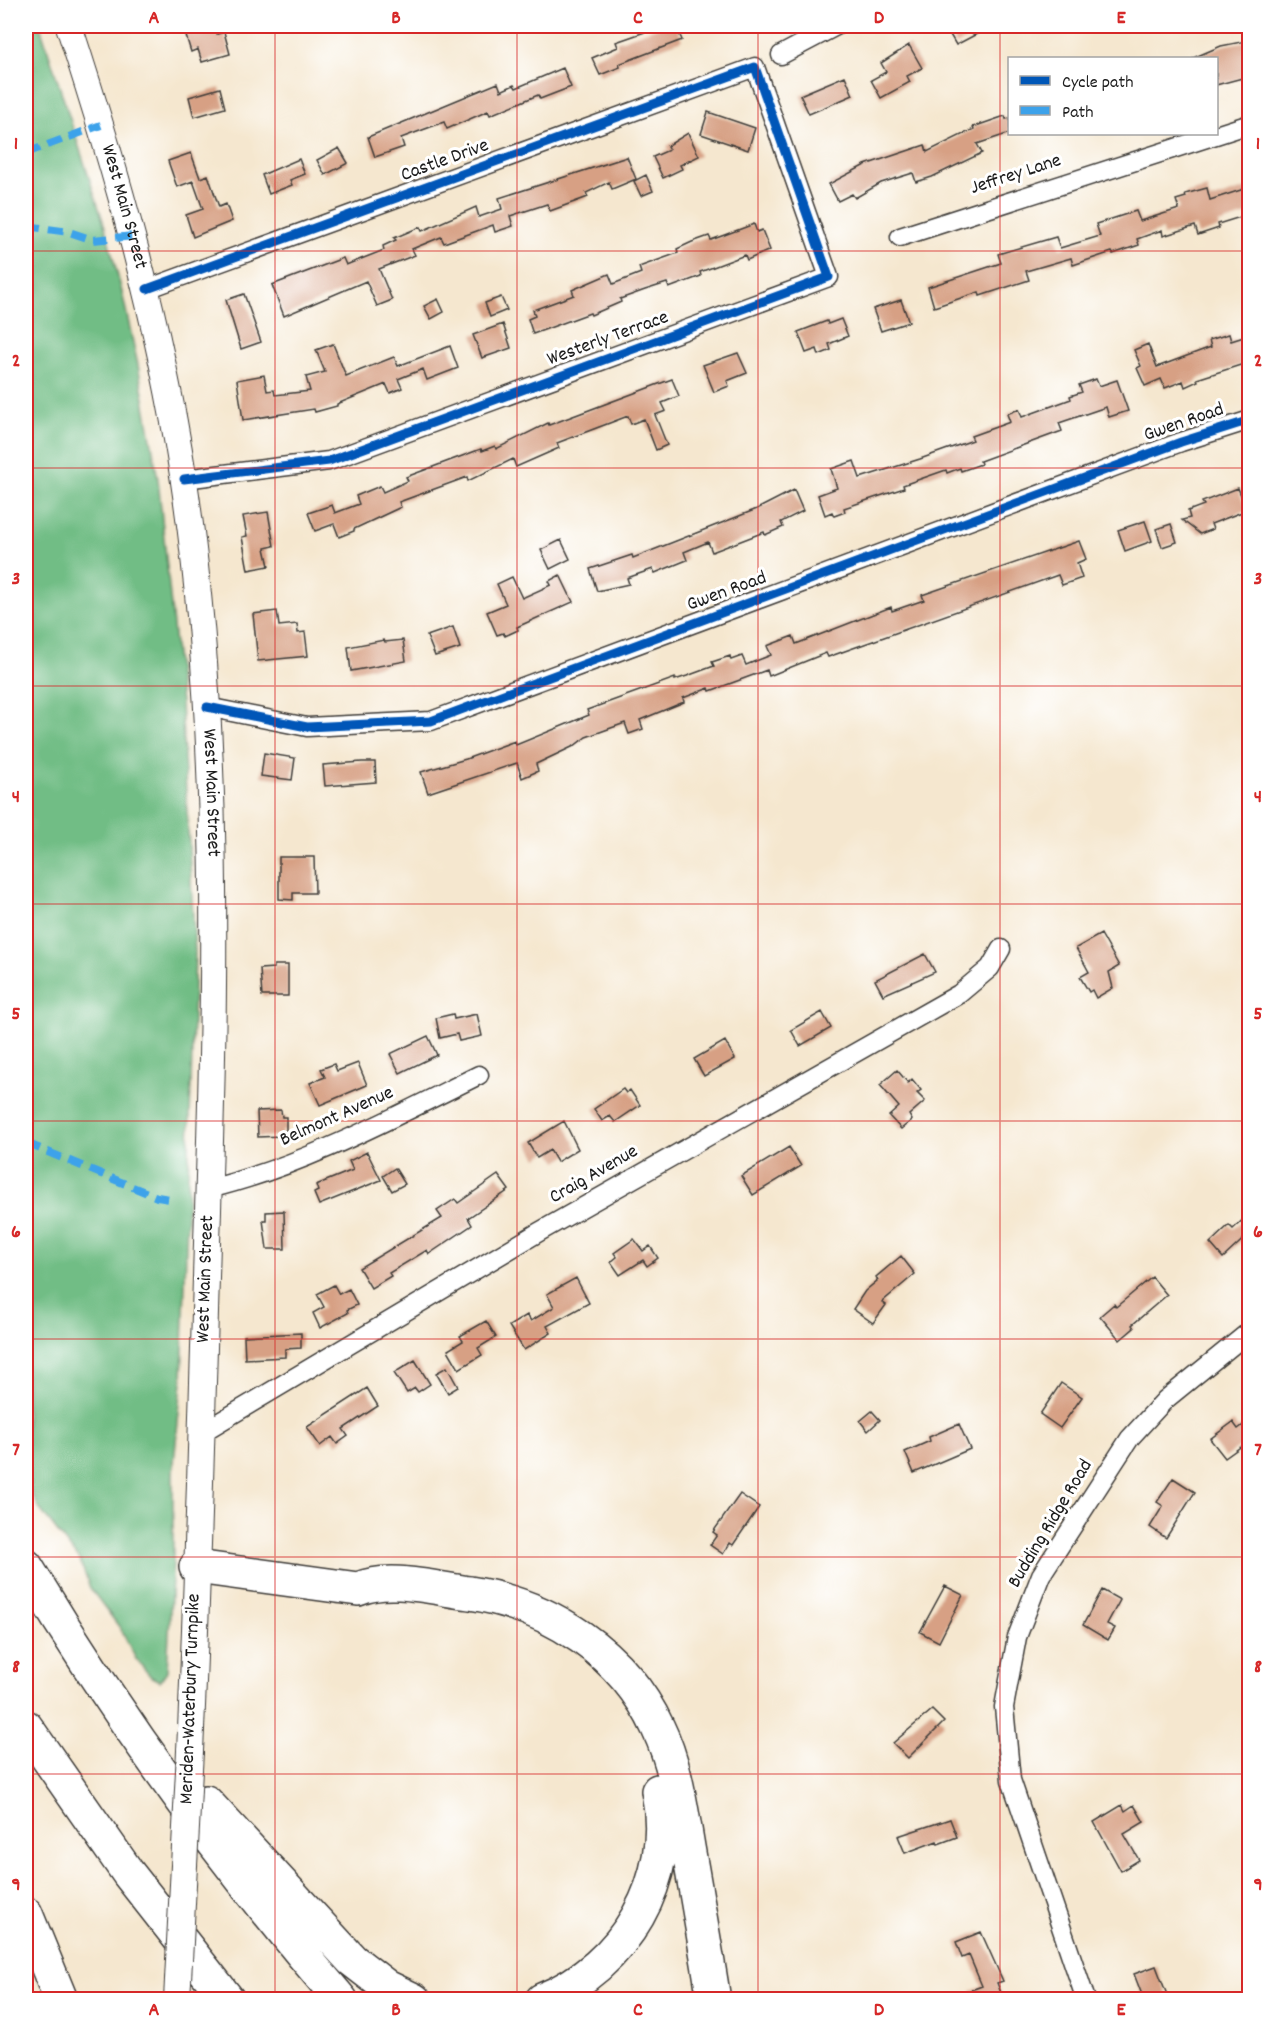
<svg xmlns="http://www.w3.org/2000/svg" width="1275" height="2025" viewBox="0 0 1275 2025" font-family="Dekko,sans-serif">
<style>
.forest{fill:#71bd85;stroke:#466c50;stroke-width:1.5}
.building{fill:#d7a084}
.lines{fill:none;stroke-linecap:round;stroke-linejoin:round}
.street-casing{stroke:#3d3a37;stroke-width:21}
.secondary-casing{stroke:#3d3a37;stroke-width:28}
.highway-casing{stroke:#3d3a37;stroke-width:36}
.street{stroke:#fff;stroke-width:18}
.secondary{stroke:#fff;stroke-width:26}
.highway{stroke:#fff;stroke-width:33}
.secondary-bridge-casing{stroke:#3d3a37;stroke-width:28;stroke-linecap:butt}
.secondary-bridge{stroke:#fff;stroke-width:26}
.quiet{stroke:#3da2ea;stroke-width:8;stroke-dasharray:15 8;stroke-linecap:butt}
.cycleway-casing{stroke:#fff;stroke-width:13}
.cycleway{stroke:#0057b8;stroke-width:9}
.grid{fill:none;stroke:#d62828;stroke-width:1.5;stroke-opacity:0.55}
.labels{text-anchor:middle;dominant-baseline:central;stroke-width:6;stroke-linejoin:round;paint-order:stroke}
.street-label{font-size:20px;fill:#1c1c1c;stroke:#fff}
.neatline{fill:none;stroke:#d62828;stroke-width:2}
.grid-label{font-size:20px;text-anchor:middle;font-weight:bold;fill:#d62828}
</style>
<rect width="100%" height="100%" fill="#fff"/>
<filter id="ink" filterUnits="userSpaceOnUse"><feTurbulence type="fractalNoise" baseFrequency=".0167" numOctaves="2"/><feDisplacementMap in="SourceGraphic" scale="12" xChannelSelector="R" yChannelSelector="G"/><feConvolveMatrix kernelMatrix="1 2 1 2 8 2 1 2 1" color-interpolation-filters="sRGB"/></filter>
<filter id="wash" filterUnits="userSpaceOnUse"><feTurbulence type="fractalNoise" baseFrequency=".008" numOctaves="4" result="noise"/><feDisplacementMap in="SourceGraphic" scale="24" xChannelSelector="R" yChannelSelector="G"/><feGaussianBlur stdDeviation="1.35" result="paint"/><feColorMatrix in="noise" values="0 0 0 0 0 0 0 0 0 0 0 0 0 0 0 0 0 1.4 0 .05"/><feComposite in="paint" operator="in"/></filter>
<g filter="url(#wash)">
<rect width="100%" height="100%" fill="#f5e7cf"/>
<!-- forest -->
<path class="forest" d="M26,26H40L105,227L122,292L138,365L158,479L181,703L195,952L182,1382L173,1473V1560L167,1671L160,1681L151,1677L136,1659L120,1628L90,1588L80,1561L39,1508L26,1482Z"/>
<g id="blocks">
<!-- building -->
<path class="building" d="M183,26H214L217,34L224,32L230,54L202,62L198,49L191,52Z
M662,26H676L682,40L619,64L620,67L600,75L592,58L618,47L616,42Z
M945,26H992L956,45Z
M1246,41L1250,50V76L1216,85V58H1193L1221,46Z
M909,45L922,68L907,76L910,82L881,98L871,80L886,72L881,63Z
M563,68L571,87L540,99L538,95L490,115L488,111L447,129L444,122L401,138L404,147L375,157L368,137L498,83L501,91L514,85L516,88Z
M845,76L853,95L809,114L800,95Z
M220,88L225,108L194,117L189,97Z
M708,112L755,128L748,150L701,134Z
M1005,116L1006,119L1010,118V133L977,144L982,153L932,177L916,182L913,173L881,183L855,198L852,194L838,201L829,184L865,165L925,145L927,152L974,129L973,127Z
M688,133L699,156L680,165L682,169L663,178L653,157L669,150L667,146Z
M339,148L348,163L325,175L317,160Z
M191,153L200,178L208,175L219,207L226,204L232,221L193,237L186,215L203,209L193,181L177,187L168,161Z
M627,157L636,179L612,189L609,182L586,193L588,197L550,211L547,204L510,216L513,226L495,232L493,225L444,243L441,237L412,249L415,255L379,269L392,300L377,306L366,281L284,316L272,285L343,258L346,265L384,250L383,246L396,240L394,238L420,227L422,231L476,207L479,217L502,209L499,198Z
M299,159L305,174L290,180L292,185L269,194L262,175Z
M646,175L653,191L641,196L634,181Z
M1250,187V214L1218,224L1219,228L1198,235L1195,226L1163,236L1162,230L1137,239L1139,245L1113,254L1112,252L1073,265L1071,258L1026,271L1029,280L980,296L979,292L934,307L928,287L1001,263L998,254L1056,237L1060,248L1100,236L1096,224L1136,211L1140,221L1179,209L1176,200L1186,197L1185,194L1207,188L1210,200Z
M754,224L757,232L762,230L770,250L747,260L745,255L700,272L701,276L669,288L667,283L645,290L620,299L621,302L591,315L590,313L533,334L528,319L535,316L533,310L574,295L572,290L609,274L613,284L641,273L639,267L678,253L677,249L692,242L709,236L711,240Z
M244,294L261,342L241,349L226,300Z
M501,297L507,310L490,317L485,303Z
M438,299L444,312L431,319L424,306Z
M901,300L909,322L881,331L873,309Z
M841,319L848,336L829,344L831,350L819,355L817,349L806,353L798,332L827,321L828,324Z
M503,324L511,348L482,358L473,335Z
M1229,334L1231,341L1250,335V362L1197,379L1198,381L1185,387L1183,381L1165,388L1161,379L1145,386L1137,368L1141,366L1134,350L1148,344L1157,367L1211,347L1209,340Z
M333,344L346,376L394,357L398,366L450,346L458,368L427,380L423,369L398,379L402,388L390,393L386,384L337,404V406L315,412L314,409L243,420L237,380L264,375L267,391L274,390L275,395L310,391L306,377L325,372L316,350Z
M738,353L747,373L727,381L729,386L714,392L703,365Z
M672,379L679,396L662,403L666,411L655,415L667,445L656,450L644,419L631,424L628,416L557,443L559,448L516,467L513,459L468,481L467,477L399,502L401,507L354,529V531L339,537L334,524L315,531L308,513L332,505L335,513L359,504L356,496L380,486L383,492L408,481L406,477L481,449L482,451L495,446L496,449L548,423L549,425Z
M1096,379L1099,386L1117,380L1128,411L1109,417L1106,407L1059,423L1062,431L980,461L981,464L961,471L960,468L947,473L946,470L903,485L904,488L844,508L845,512L834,516L832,512L825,515L818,495L837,488L831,469L854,461L860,478L920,459L973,440L971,436L1010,422L1007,414L1019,409L1022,417L1071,399L1070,396L1082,392L1079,385Z
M1238,488L1247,510L1211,524L1213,529L1200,534L1182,520L1190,518L1188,511L1204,505L1202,502Z
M794,490L803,511L781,522L783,527L765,535L764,532L712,552L708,542L684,552L687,560L655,573L653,569L627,578L629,584L597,591L590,569L632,555L633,558L757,509Z
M268,512L274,546L265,548L269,566L248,570L242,537L247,536L243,516Z
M1145,521L1152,541L1125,551L1118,530Z
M1171,524L1177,542L1162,547L1156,529Z
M561,540L570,559L550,569L541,550Z
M1079,541L1086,559L1077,563L1082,578L1062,585L1058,575L828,657L826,653L769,676L767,670L710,691L709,688L683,698L684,702L640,720L643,729L629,734L625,723L586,737L574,746L536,764L538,771L522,778L517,763L428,793L421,772L466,759L515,741L516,745L589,715L587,710L675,678V680L687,676L714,666L712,662L730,656L731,660L742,656L746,665L771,655L767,646L793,636L796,644L891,607L892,611L924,600L922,595Z
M560,575L573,602L517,627L518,630L505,636L503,633L497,635L487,612L506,604L497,584L512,577L522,598L551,585L549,581Z
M277,611L279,626L297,624L298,633L305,632L308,656L258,661L253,614Z
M453,627L460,648L435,656L427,636Z
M384,640L385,642L403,640L406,661L351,671L348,647Z
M264,753L295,758L292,780L261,776Z
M362,762H375L376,782L325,786L323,765Z
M279,857H314L315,893H293V900L279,899Z
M1101,934L1119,966L1109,972L1113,988L1096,998L1092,990L1089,992L1080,977L1089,972L1076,948Z
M925,954L935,972L883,995L875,980Z
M274,965H288V996H262L260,969L274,968Z
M822,1012L831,1028L800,1046L791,1030Z
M453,1014L454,1019L477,1014L482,1036L459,1041L457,1034L440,1038L436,1018Z
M428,1036L437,1055L400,1073L390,1054Z
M725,1041L735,1059L704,1076L694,1059Z
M358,1063L367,1085L320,1105L310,1083L325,1077L321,1069L334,1064L337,1071Z
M897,1070L908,1083L912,1079L921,1090L917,1093L925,1101L909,1115L912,1120L901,1129L889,1116L899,1107L880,1085Z
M623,1089L626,1093L630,1090L640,1105L615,1122L610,1116L602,1121L594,1109Z
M281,1110L282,1117H286V1131H282V1136L258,1137L257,1111Z
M564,1121L578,1149L557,1162L550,1150L537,1158L528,1143Z
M789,1147L801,1166L753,1195L741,1176Z
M367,1152L381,1180L319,1205L314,1193L318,1191L316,1185L353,1170L349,1161Z
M395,1168L405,1184L392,1191L383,1176Z
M498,1175L509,1190L468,1218L472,1225L429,1254L427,1250L389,1273L391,1276L371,1288L359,1268L442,1218L437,1211L455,1199L458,1203Z
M284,1211L285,1249H267L263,1220H266V1212Z
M1250,1213V1233L1223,1258L1210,1243L1229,1225L1233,1229Z
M634,1239L643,1251L650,1246L658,1258L647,1266L643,1260L620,1275L611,1262L617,1257L614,1253Z
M901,1256L915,1274L882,1302L886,1305L873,1323L853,1309L865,1291L878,1280L876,1277Z
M1152,1277L1167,1295L1132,1325L1134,1328L1120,1340L1100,1316L1114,1304L1116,1307Z
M576,1278L589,1303L547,1326L551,1333L524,1350L509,1326L527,1315L531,1321L554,1307L547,1294Z
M334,1285L339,1294L349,1289L357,1305L347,1310L348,1313L320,1328L313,1313L324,1307L317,1294Z
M486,1321L496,1337L478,1348L482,1355L459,1369L448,1350L463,1341L460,1336Z
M301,1333V1348L285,1349V1357L245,1359L244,1336Z
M415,1360L430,1384L418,1392L415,1388L407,1393L394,1373Z
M447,1367L458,1387L448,1393L436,1373Z
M1061,1383L1082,1397L1060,1428L1040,1414Z
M367,1388L378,1406L343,1429L348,1436L337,1444L332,1437L320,1446L307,1427Z
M872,1411L880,1420L868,1431L860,1421Z
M1250,1420V1440L1225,1458L1210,1439L1233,1422L1238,1429Z
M959,1424L970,1449L914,1473L905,1452L930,1441L929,1437Z
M1173,1478L1195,1492L1166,1538L1150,1527L1163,1506L1157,1502Z
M740,1494L759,1507L733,1545L730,1543L723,1554L710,1545L717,1535L713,1532Z
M945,1586L963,1595L939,1642L920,1632Z
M1102,1590L1120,1600L1107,1624L1115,1628L1108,1640L1083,1625Z
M932,1710L944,1722L908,1758L893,1743Z
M1122,1805L1125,1811L1134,1805L1144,1822L1124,1834L1139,1860L1121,1871L1094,1822Z
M950,1819L957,1837L938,1844L937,1841L905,1853L898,1836Z
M981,1932L1003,1981L997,1983L1004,2000H975L971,1990L982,1986L969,1955L962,1958L956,1942Z
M1156,1966L1169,2000H1144L1134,1974Z"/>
</g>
</g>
<g filter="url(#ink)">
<use href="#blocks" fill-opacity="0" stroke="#3d3a37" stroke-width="1.5"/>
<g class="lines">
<defs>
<path id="street" d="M781,55L836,26
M900,237L1250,124
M147,289L755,67L829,277L329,461L184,479
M207,707L307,727L431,721L1181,442L1250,420
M209,1189C303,1166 392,1118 479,1075
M201,1433L539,1232L959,994L990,968L1001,949
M1086,2000L1011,1780L1004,1707L1017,1637L1041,1575L1130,1438L1165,1400L1250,1331"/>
<g id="secondary">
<path id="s1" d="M69,26C117,173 159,321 183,475C222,729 215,987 207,1243C202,1413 198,1582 190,1751"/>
<path d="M177,2000L178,1980"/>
</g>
<path id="highway" d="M26,1566C118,1719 224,1864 341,2000
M196,1567L358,1589C389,1575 437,1589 470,1593C550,1605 624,1654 658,1728C676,1765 681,1807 688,1847C697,1898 706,1949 714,2000
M26,1727L128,1873L228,2000
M206,1802L352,1960L387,1987L414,2000
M26,1914L61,2000
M542,2000C625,1966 676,1880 658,1791"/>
</defs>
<!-- street casing -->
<use href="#street" class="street-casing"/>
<!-- secondary casing -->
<use href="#secondary" class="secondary-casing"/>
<!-- highway casing -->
<use href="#highway" class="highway-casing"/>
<!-- street -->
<use href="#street" class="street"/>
<!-- secondary -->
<use href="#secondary" class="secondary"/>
<!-- highway -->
<use href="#highway" class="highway"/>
<defs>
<path id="secondary-bridge" d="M178,1980L190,1751"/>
</defs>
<!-- secondary-bridge casing -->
<use href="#secondary-bridge" class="secondary-bridge-casing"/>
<!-- secondary-bridge -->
<use href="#secondary-bridge" class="secondary-bridge"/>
<!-- quiet -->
<path class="quiet" d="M26,153L101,125
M26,226L69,232L93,240L133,236
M26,1143L157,1197L170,1199"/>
<defs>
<path id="cycleway" d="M147,289L755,67L829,277L329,461L184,479
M207,707L307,727L431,721L1181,442L1250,420"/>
</defs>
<!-- cycleway casing -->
<use href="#cycleway" class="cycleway-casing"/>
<!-- cycleway -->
<use href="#cycleway" class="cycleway"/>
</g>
</g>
<!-- grid -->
<path class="grid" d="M275,26V2000M517,26V2000M758,26V2000M1000,26V2000M26,251H1250M26,468H1250M26,686H1250M26,904H1250M26,1121H1250M26,1339H1250M26,1557H1250M26,1774H1250"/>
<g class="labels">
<!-- street labels -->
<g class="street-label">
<text transform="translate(445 161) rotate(-20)">Castle Drive</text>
<text transform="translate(1016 175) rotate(-18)">Jeffrey Lane</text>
<text stroke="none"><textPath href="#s1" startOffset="189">West Main Street</textPath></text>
<text transform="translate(608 339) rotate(-20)">Westerly Terrace</text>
<text transform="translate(1184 423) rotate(-19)">Gwen Road</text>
<text transform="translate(727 592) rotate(-20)">Gwen Road</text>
<text stroke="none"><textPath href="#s1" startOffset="783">West Main Street</textPath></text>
<text transform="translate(337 1117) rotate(-24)">Belmont Avenue</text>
<text transform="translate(594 1175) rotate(-30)">Craig Avenue</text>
<text transform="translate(206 1279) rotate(-88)">West Main Street</text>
<text transform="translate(1051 1524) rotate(-59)">Budding Ridge Road</text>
<text transform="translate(191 1699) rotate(-88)">Meriden-Waterbury Turnpike</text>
</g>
</g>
<!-- margin -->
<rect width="1275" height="2025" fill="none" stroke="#fff" stroke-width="66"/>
<!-- legend -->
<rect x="1008" y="57" width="210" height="78" fill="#ffffff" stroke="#a4a4a4" stroke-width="1.5"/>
<rect x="1020" y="76" width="30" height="9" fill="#0057b8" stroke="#a4a4a4" stroke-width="1.5"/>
<text x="1062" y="87" font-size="18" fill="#1c1c1c">Cycle path</text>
<rect x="1020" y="106" width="30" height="9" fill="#3da2ea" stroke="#a4a4a4" stroke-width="1.5"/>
<text x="1062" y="117" font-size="18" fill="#1c1c1c">Path</text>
<rect x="33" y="33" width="1209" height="1959" class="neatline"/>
<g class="grid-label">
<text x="154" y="23">A</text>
<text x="396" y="23">B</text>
<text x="638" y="23">C</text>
<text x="879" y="23">D</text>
<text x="1121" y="23">E</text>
<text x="16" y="149">1</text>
<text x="1258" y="149">1</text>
<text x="16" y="366">2</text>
<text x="1258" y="366">2</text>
<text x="16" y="584">3</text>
<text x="1258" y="584">3</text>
<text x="16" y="802">4</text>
<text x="1258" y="802">4</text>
<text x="16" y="1019">5</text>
<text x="1258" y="1019">5</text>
<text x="16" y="1237">6</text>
<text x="1258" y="1237">6</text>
<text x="16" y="1455">7</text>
<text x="1258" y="1455">7</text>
<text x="16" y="1672">8</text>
<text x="1258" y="1672">8</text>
<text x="16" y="1890">9</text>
<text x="1258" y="1890">9</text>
<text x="154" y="2015">A</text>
<text x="396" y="2015">B</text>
<text x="638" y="2015">C</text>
<text x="879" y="2015">D</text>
<text x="1121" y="2015">E</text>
</g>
</svg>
